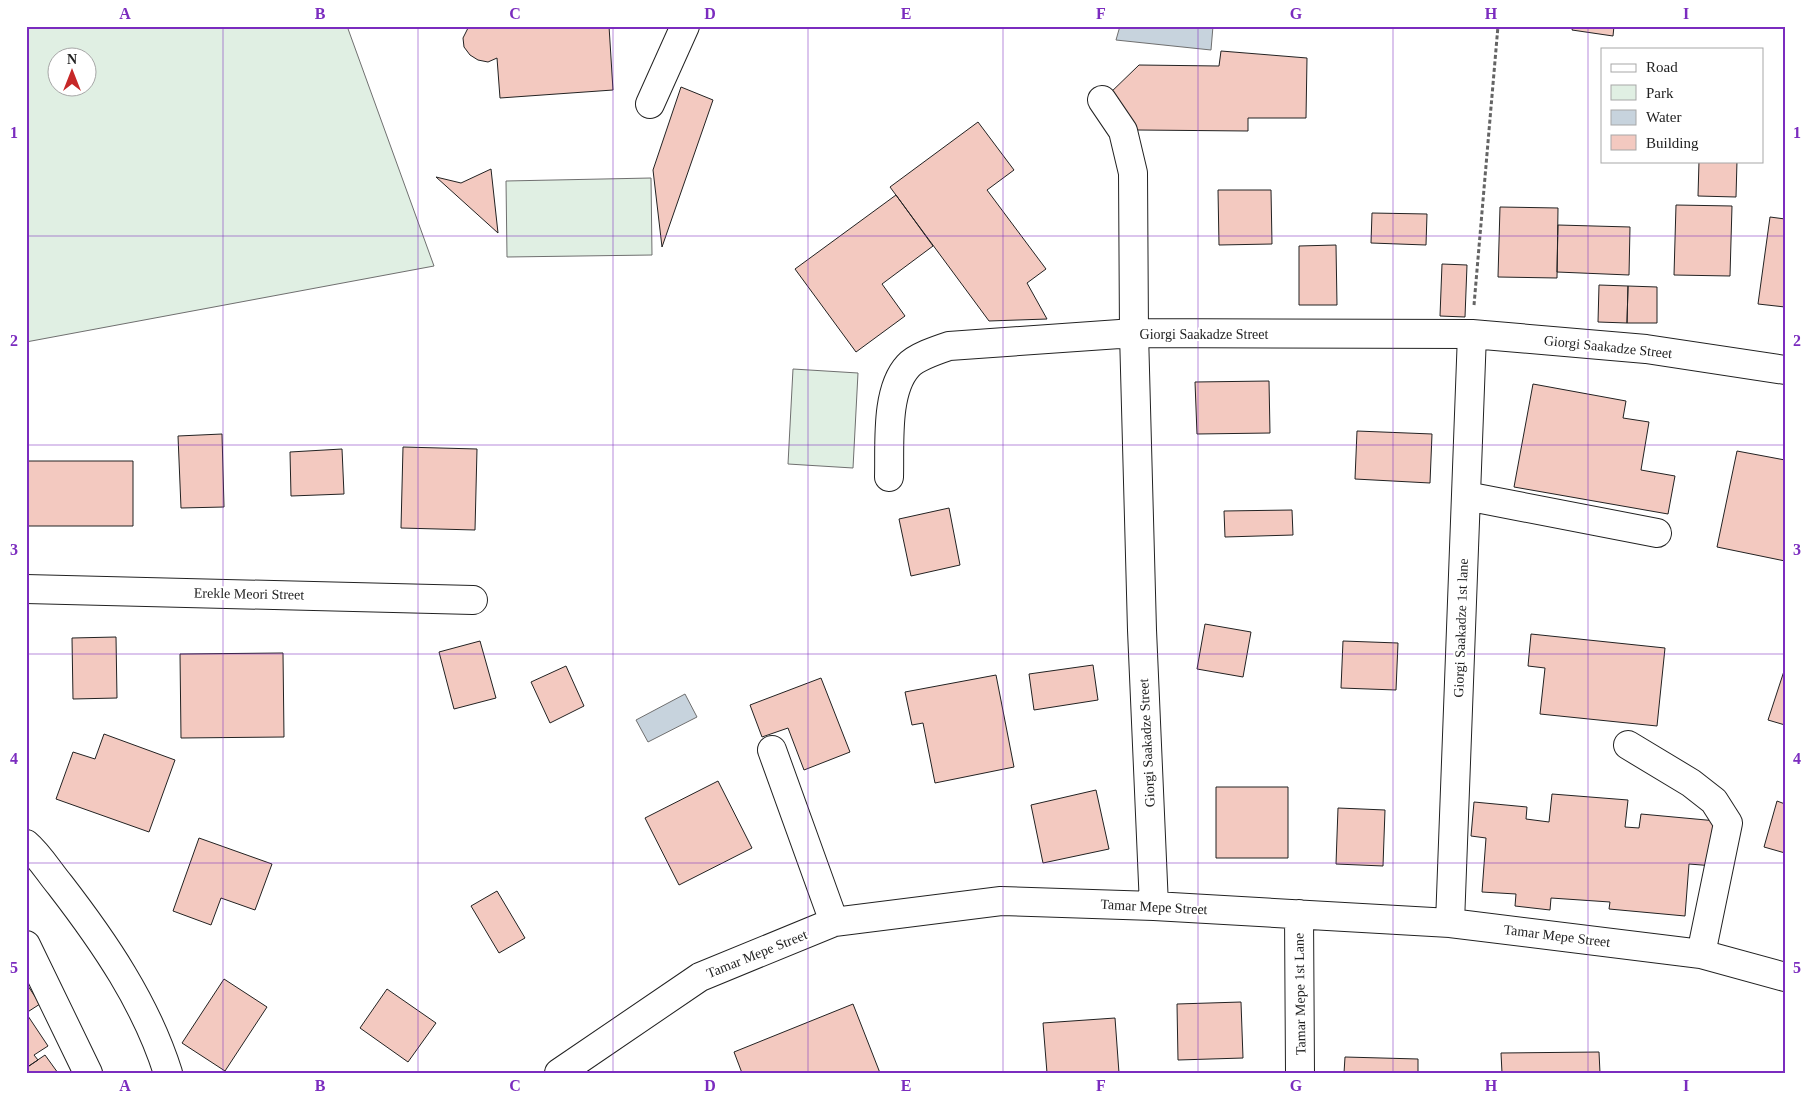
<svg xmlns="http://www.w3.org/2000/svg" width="1811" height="1099" viewBox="0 0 1811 1099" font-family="Georgia,serif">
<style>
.green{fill:#e0efe3;stroke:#6f6f6f;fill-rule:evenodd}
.water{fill:#c7d3dd;stroke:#6f6f6f}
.building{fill:#f3c9c0;stroke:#222}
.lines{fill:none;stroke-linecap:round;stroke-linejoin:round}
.minor-casing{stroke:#222;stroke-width:30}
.path{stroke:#646464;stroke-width:3;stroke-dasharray:4 2.5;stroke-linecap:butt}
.minor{stroke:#fff;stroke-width:28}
.grid{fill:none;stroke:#7b2cbf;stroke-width:1;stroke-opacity:0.55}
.labels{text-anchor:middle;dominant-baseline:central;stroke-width:4;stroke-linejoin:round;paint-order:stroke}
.street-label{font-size:14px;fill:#222;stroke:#fff}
.neatline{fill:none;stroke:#7b2cbf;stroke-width:2}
.grid-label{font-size:16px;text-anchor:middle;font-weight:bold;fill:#7b2cbf}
</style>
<rect width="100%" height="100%" fill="#fff"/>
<!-- green -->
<path class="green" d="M26,26H347L434,266L26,342ZM58,58H88V88H58Z
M651,178L652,255L507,257L506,181Z
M793,369L858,373L853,468L788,464Z"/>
<!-- water -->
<path class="water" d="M1120,26H1213L1211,50L1116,40Z
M685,694L697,717L648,742L636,720Z"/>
<!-- building -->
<path class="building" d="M469,26H501L503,28L529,26H609L613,90L500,98L497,58L488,62L478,60L470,55L464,47L463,38Z
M1573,26H1614L1613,36L1572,30Z
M1221,51L1307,58L1306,118H1248V131L1138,130L1107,96L1139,65L1219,66Z
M681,87L713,100L662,247L653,170Z
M978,122L1014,170L987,190L1046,269L1027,283L1047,319L989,321L890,187Z
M1699,161H1737L1736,197L1698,196Z
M491,169L498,233L436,177L461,183Z
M1218,190H1271L1272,244L1219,245Z
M896,195L933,246L882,284L905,316L856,352L795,269Z
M1676,205L1732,206L1730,276L1674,275Z
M1500,207L1558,208L1557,278L1498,277Z
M1372,213L1427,214L1426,245L1371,243Z
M1770,217L1785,219V307L1758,304Z
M1558,225L1630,227L1629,275L1557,272Z
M1336,245L1337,305H1299V246Z
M1442,264L1467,265L1465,317L1440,316Z
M1599,285L1628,286L1627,323L1598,322Z
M1628,286L1657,287V323H1627Z
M1269,381L1270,433L1197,434L1195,382Z
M1533,384L1626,401L1623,418L1649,422L1641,470L1675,476L1668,514L1514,487Z
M1357,431L1432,434L1430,483L1355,479Z
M222,434L224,507L181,508L178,436Z
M403,447L477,449L475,530L401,528Z
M342,449L344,494L291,496L290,452Z
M1737,451L1785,460V561L1717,547Z
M26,461H133V526H26Z
M949,508L960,565L911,576L899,519Z
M1292,510L1293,535L1225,537L1224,511Z
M1205,624L1251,632L1243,677L1197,669Z
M1531,634L1665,648L1657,726L1540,714L1545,668L1528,666Z
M116,637L117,698L73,699L72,638Z
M480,641L496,698L454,709L439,652Z
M1343,641L1398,643L1396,690L1341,688Z
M283,653L284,737L181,738L180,654Z
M1093,665L1098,700L1034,710L1029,674Z
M566,666L584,706L550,723L531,682Z
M1785,668V725L1768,720Z
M996,675L1014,767L935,783L923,723L912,725L905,692Z
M821,678L850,752L804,770L788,728L762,737L750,705Z
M104,734L175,760L149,832L56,799L73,752L95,759Z
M718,781L752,848L679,885L645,818Z
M1216,787H1288V858H1216Z
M1096,790L1109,849L1043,863L1031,805Z
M1552,794L1628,800L1625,827L1639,828L1641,814L1717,821L1714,866L1689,864L1685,916L1609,909L1610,902L1551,898L1550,910L1515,906L1516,894L1482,892L1486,838L1471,836L1474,802L1527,807L1526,819L1549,822Z
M1777,801L1785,804V853L1764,847Z
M1338,808L1385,810L1383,866L1336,864Z
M199,838L272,864L255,910L221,898L211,925L173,911Z
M497,891L525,938L499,953L471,906Z
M224,979L267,1007L225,1071L182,1043Z
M26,983L40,1004L26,1013Z
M387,989L436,1023L408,1062L360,1028Z
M1241,1002L1243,1058L1178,1060L1177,1004Z
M853,1004L880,1073H742L734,1052Z
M26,1013L48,1046L34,1055L38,1060L26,1068Z
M1115,1018L1119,1073H1047L1043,1023Z
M1599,1052L1600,1073H1502L1501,1053Z
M45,1055L58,1073H26V1068Z
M1345,1057L1418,1059V1073H1344Z"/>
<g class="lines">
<defs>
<path id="minor" d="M650,104L685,26
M889,477C890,445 885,391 908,366C916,357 937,350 949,346L1134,333L1133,173L1123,131L1102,100
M1466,496L1657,533
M26,589L473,600
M1628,745L1691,783L1714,801L1728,823L1701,954
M772,750L834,922
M26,844C39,855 49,872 60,885C104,942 146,1003 168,1073
M1154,906L1142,630L1134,333L1472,334L1646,349L1785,370
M1299,914L1300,1073
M1450,923L1472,334
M26,945L88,1073
M559,1073L700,977L834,922L1001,901L1154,906L1450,923L1701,954L1785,977"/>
</defs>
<!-- minor casing -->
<use href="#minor" class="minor-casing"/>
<!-- path -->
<path class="path" d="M1474,305L1498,26"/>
<!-- minor -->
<use href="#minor" class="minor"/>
</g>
<!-- grid -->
<path class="grid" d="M223,26V1073M418,26V1073M613,26V1073M808,26V1073M1003,26V1073M1198,26V1073M1393,26V1073M1588,26V1073M26,236H1785M26,445H1785M26,654H1785M26,863H1785"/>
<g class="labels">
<!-- street labels -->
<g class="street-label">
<text x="1204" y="334">Giorgi Saakadze Street</text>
<text transform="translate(1608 347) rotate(6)">Giorgi Saakadze Street</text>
<text transform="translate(249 594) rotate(1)">Erekle Meori Street</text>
<text transform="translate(1461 628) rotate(-88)">Giorgi Saakadze 1st lane</text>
<text transform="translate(1147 743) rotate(-93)">Giorgi Saakadze Street</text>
<text transform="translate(1154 907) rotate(3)">Tamar Mepe Street</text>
<text transform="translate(1557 936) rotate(7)">Tamar Mepe Street</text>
<text transform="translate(757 954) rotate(-22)">Tamar Mepe Street</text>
<text transform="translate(1300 994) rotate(-91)">Tamar Mepe 1st Lane</text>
</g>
</g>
<!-- border -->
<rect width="1811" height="1099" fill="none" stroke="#ffffff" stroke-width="55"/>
<!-- legend -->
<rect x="1601" y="48" width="162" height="115" fill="#ffffff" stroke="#a7a7a7"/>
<rect x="1611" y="64" width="25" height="8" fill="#ffffff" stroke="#a7a7a7"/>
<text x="1646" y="72" font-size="15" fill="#222222">Road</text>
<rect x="1611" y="85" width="25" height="15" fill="#e0efe3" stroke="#a7a7a7"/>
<text x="1646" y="98" font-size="15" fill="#222222">Park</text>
<rect x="1611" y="110" width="25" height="15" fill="#c7d3dd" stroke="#a7a7a7"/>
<text x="1646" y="122" font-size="15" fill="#222222">Water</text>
<rect x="1611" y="135" width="25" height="15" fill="#f3c9c0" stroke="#a7a7a7"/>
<text x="1646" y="148" font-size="15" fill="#222222">Building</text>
<!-- north arrow -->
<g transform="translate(72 72)"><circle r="24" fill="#ffffff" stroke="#a7a7a7"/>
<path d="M0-4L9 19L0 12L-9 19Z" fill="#c62828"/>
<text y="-8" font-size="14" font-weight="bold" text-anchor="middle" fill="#222222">N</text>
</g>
<rect x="28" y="28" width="1756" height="1044" class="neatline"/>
<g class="grid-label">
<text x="125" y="19">A</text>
<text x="320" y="19">B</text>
<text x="515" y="19">C</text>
<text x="710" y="19">D</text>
<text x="906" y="19">E</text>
<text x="1101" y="19">F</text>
<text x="1296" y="19">G</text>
<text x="1491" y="19">H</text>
<text x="1686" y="19">I</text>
<text x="14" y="138">1</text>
<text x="1797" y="138">1</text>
<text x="14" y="346">2</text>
<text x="1797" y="346">2</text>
<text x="14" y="555">3</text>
<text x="1797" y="555">3</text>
<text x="14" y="764">4</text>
<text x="1797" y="764">4</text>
<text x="14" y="973">5</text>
<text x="1797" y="973">5</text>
<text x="125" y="1091">A</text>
<text x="320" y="1091">B</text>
<text x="515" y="1091">C</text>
<text x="710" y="1091">D</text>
<text x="906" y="1091">E</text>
<text x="1101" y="1091">F</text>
<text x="1296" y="1091">G</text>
<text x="1491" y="1091">H</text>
<text x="1686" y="1091">I</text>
</g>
</svg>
